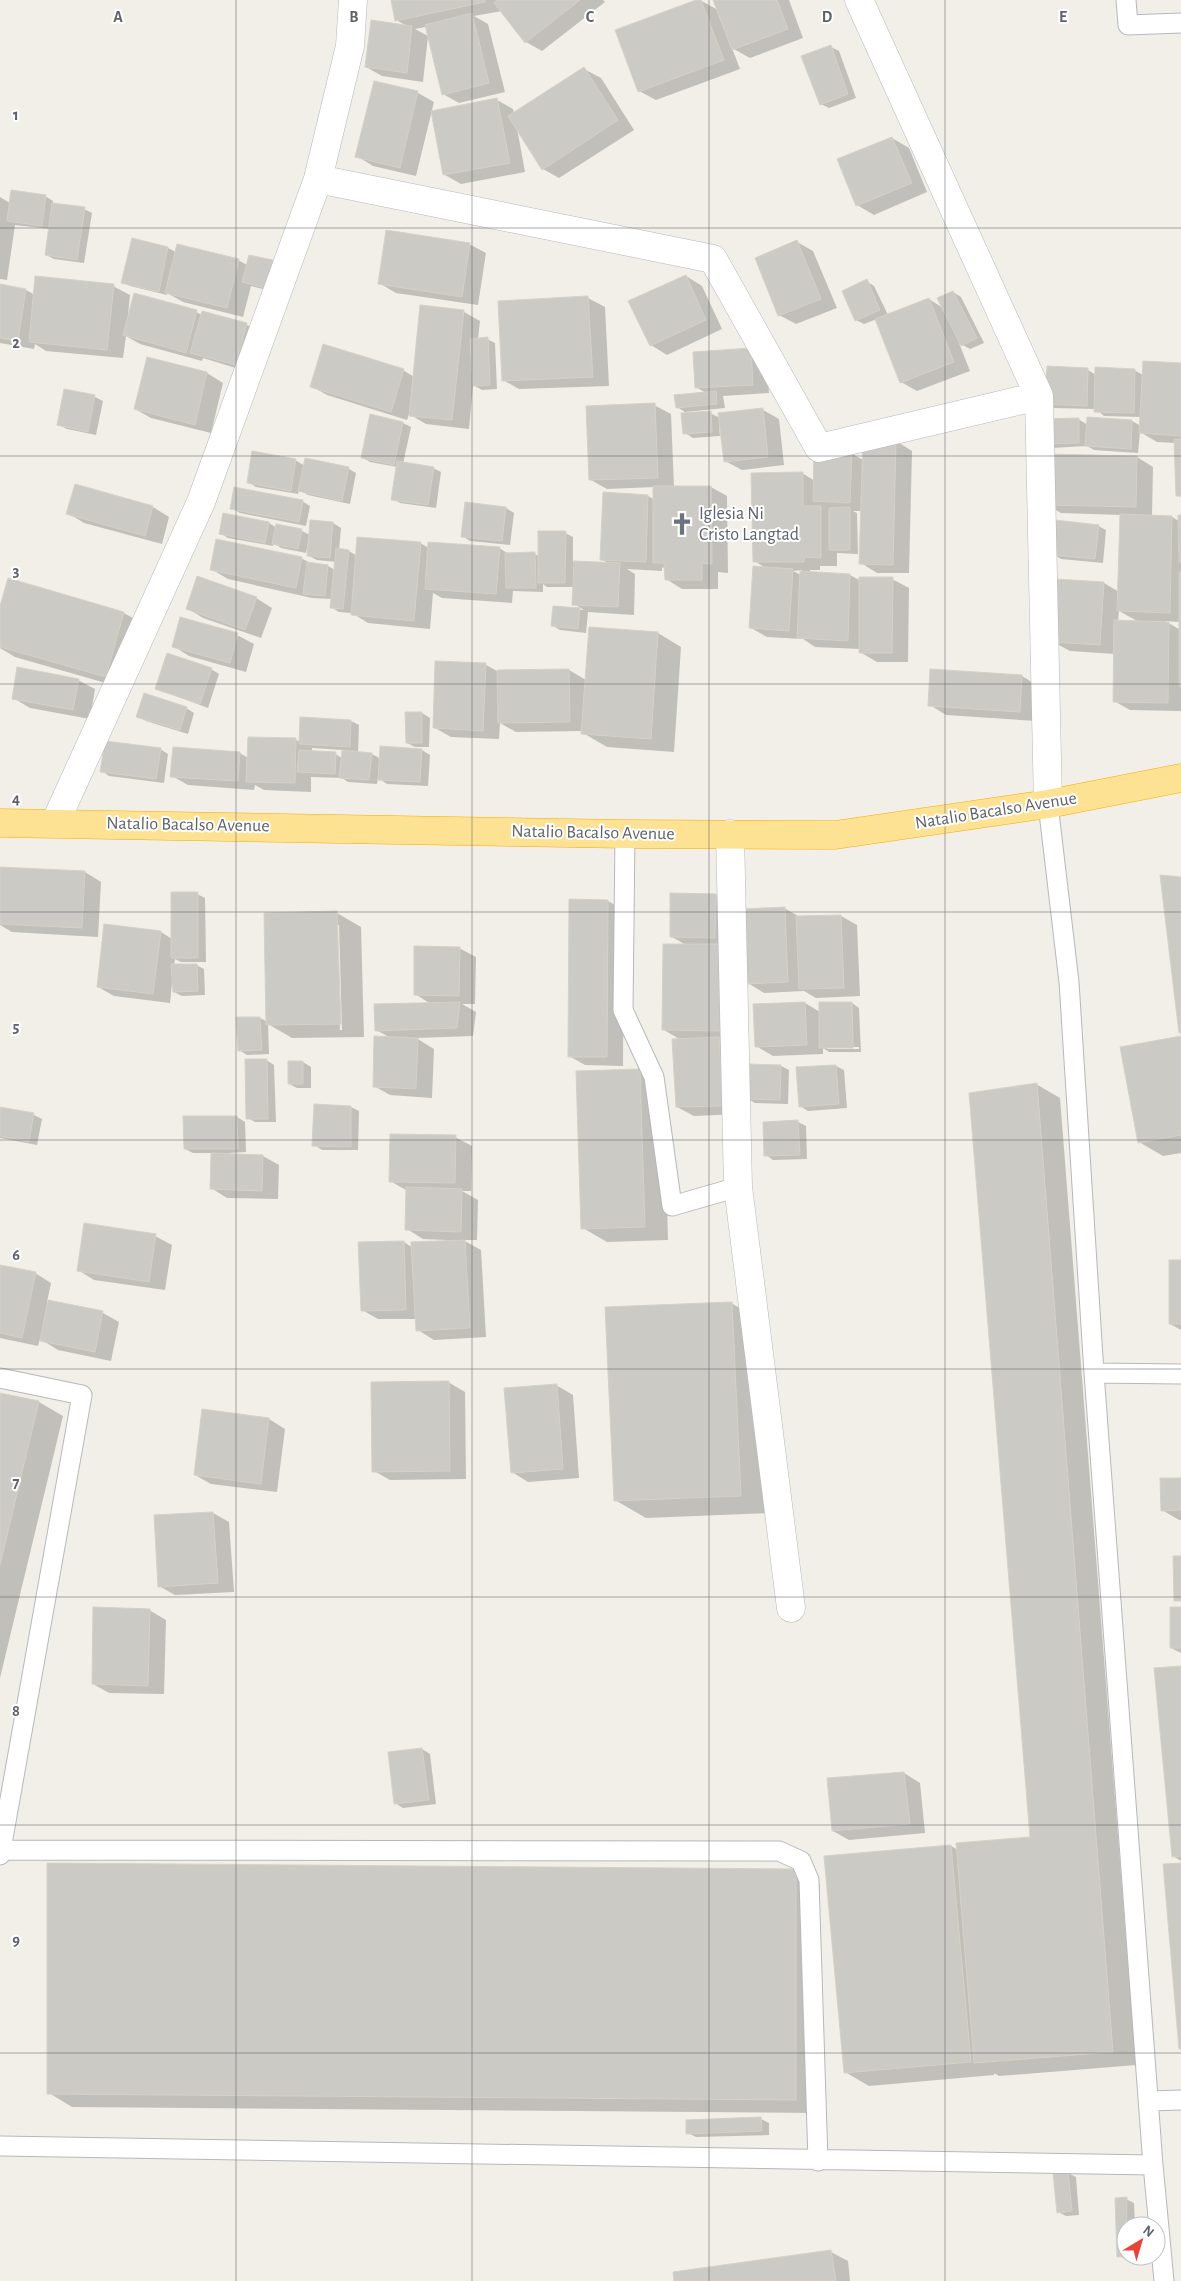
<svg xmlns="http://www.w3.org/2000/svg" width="1181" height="2281" viewBox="0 0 1181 2281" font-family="'Alegreya Sans',sans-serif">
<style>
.shadow{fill:#0003;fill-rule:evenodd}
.building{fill:#cccac5;stroke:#d6d1c6}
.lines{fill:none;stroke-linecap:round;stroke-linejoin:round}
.lane-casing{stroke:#b5b8bc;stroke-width:21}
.street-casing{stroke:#b5b8bc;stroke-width:29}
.highway-casing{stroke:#f9ab00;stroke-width:29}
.lane{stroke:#fff;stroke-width:19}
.street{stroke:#fff;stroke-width:28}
.highway{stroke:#fde293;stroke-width:28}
.grid{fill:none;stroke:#5f6368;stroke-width:1;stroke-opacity:0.55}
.labels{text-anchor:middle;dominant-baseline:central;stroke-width:4;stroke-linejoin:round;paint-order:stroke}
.worship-label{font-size:18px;fill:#5b616d;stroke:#fff;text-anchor:start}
.street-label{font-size:18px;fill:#5f6368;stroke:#fff}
.grid-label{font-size:16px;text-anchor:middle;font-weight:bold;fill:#5f6368;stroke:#fff;stroke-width:4;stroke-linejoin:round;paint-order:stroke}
</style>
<rect width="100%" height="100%" fill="#f1efe8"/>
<!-- shadow -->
<path class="shadow" d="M392,0H603L605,2L542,51L526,42L502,11L474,16L488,24L505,92L459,103L443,94L426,27L415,29L428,36L423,82L382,76L366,67L407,26L396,20Z
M700,0L718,10L714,0H789L803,38L750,58L732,48L740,69L656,100L639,91Z
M831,47L839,51L856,98L829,108L821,104Z
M584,69L601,78L634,130L559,178L543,169L517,128L525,172L461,184L445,175L497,100L513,109L514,114Z
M375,82L418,93L434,102L416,176L373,166L357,156Z
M892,138L909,148L927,192L874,215L857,205L838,160Z
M45,196L53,201V204L84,209L92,213L84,263L54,259L46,255L50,229L15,225L7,280L0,279V197L10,203Z
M133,239L168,248L176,252L238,260L247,265L272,262L280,266L274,292L251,286L243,317L183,302L167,293V295L130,286L122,282Z
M797,242L813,251L837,308L796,324L779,315Z
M469,244L486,253L478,305L396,293L379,283Z
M686,276L702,286L722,329L667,355L651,345Z
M866,281L874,286L888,315L929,299L943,308L953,292L961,297L984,343L970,349L959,343L970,371L917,391L901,382L877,319L864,324L856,320Z
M0,286L26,290L35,295L113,286L130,295L128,315L196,312L202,315V312L247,325L263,334L252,373L203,358L202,361L140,344L126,336L123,358L46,351L35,344L34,349L0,343Z
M588,298L605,307L609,386L519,389L503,380L499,302Z
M464,312L480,321L478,339H487L495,343L497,389L482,390L473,385L469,429L426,424L409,414L407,420L327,395L311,386L403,370L414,377Z
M750,350L767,359L769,393L723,396L725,408L685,412L677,407L706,393L696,387Z
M148,359L207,373L223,383L211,433L151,418L135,409Z
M1181,365V497L1177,495L1175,443L1157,442L1140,432L1138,453L1094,450L1087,446L1051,448L1043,443L1078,419L1088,425V418L1132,421L1141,426V417L1104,416L1096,409L1054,408L1046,403L1088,370L1096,375L1134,370L1143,375Z
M95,397L103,401L96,435L67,429L59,425Z
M654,405L671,414L674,487H711L727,496L728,573L718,572V589H682L666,579V569L662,567V571L627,569L635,574L634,615L588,612L586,633L560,630L552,625L554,607L584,610L574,604V587H547L543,584V592L513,591L512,603L442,598L433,593L430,629L368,623L352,613L339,612L331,607L332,599L312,598L228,579L211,569L301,558L312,564L328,566L335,570L336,562L317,560L309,556L310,543H308L306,553L281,548L274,543L273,546L228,538L220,533L224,515L269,523L277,528V526L302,531L310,535L333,523L341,528L339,550L349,551L357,556L420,543L429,548H499L509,554H534L539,556L565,533L573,537V562L610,564L601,559L648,496L655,500V487L607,489L591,480Z
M763,410L779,419L784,465L742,470L725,461L721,425H719L720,436L693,438L685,433L710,413L720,418Z
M403,423L411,427L403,464L433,468L441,472L436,508L400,503L393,499L397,467L370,462L362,457Z
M896,441L912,451L909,573H877L861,563L862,511H853L857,513L858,554L837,553V566H820V570H810V572L850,575L861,581L892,579L909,588L908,662H877L860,652V649L815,647L803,639L767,637L751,628L766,568L754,561L802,473L815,481L851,453L863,460ZM802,570L801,575L793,571Z
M1137,457L1153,467L1152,516L1172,517L1179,521L1181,516V711L1130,710L1114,701L1115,654L1070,651L1053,642L1104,583L1119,592L1121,515L1061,513L1045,504ZM1119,611L1139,622H1118ZM1165,621L1180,622V630L1177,628Z
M295,460L305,466L349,469L356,473L350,504L308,495L299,490L298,494L256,487L248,482Z
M76,485L153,507L169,517L162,544L84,523L68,513Z
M302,501L310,506L306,526L240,513L232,508Z
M466,503L506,508L514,513L510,545L470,541L462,536Z
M1098,526L1106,530L1103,563L1061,559L1053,554Z
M9,580L124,613L148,627L130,690L15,657L0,648V610Z
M256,598L272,608L261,638L203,618L187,608Z
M658,633L681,647L674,752L607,747L583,733V731L516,732L500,723L499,739L451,737L435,728L486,665L497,671L569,670L586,680Z
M237,635L254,644L246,672L189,656L173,646Z
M211,669L219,674L208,708L157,689Z
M1022,676L1038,686L1036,721L946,715L930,705Z
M78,680L95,689L90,719L30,708L13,698Z
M186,708L194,713L188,734L146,721L138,716Z
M422,713L430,718L429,747H415L407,743Z
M351,721L359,725L358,753L372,754L381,759L382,747L422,750L430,755L428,786L387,784L378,778L377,784L348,782L342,778L311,777V792L264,790L255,785L254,790L188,785L172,776L240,753L248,758L296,740L301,742ZM312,748L343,750L342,758L335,754L312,752Z
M160,749L168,754L164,783L109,776L102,771Z
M0,868L85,872L101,882L98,937L12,932L0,925Z
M197,894L205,898L206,962H181L175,959L174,965H196L204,969L205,995L182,996L174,992L172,983L170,1003L114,996L98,987L161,932L172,939Z
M716,895L732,905L737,1040H720L735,1048L739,1114L694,1116L677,1107L681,1040L664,1030L686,945L672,937Z
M608,901L624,910L623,1066L585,1065L569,1056Z
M784,908L800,917L841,916L857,925L860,996L816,998L804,991L764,993L748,983Z
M337,913L361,927L364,1037L292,1038L268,1024L269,1054L247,1055L239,1050L260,1018L268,1022L265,914ZM337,925H339L342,1030H340Z
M459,948L476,957L475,1004H462L476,1012L473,1036L416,1038L434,1049L432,1098L390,1095L374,1086L391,1038L376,1030L431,1004L415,994Z
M805,1003L820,1012L852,1003L859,1008L861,1052H829L823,1048V1054L773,1056L756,1046L754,1005ZM827,1047H859V1049H827Z
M1181,1038V1153L1163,1156L1139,1142Z
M266,1060L274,1065L276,1122H255L248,1118Z
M303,1062L311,1067V1088H297L289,1084Z
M781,1066L789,1070L788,1104L755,1103L748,1099Z
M836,1066L844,1070L847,1108L808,1111L800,1106L797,1069Z
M640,1071L664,1084L668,1240L607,1242L583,1228L577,1072Z
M1036,1084L1060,1098L1136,2065L999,2076L994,2073V2075L869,2086L845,2072L951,1846L958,1850L1031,1839Z
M351,1107L359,1111L358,1150H322L314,1145Z
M0,1108L34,1115L42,1119L37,1145L0,1138Z
M184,1117H237L245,1122L246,1152L229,1153V1155L263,1156L279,1165L278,1199L227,1198L211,1188L212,1153H193L185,1149Z
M798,1122L806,1126L807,1159L773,1160L766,1155Z
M455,1137L472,1146L471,1191H462L478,1200L477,1240H463L481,1250L486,1337L434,1340L418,1330L417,1319H378L362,1310L404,1242L413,1248L446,1242V1240L423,1239L407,1229L406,1190L390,1181Z
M155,1236L172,1245L165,1290L94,1280L78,1270Z
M1181,1262V1330L1170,1324Z
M0,1266L35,1273L51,1283L47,1302L103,1313L119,1322L111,1361L58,1350L40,1339L38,1346L0,1338Z
M731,1303L762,1321L771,1513L646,1518L615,1500Z
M448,1382L465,1392L466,1479L390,1480L374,1471Z
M556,1385L573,1395L579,1478L528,1482L512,1472Z
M0,1394L39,1402L63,1416L0,1678Z
M203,1411L269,1419L285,1429L277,1492L211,1484L195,1475Z
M1181,1479V1520H1179L1162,1510Z
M213,1513L229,1522L234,1592L175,1595L159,1586Z
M1181,1608V1653L1171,1648Z
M149,1610L166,1620L164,1694L109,1693L93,1684Z
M1181,1667V1861L1173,1856Z
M422,1749L430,1754L436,1804L403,1808L395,1803Z
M904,1773L920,1783L925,1833L849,1840L833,1831Z
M796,1870L820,1884L819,2113L72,2107L49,2093Z
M761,2119L769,2123V2135L696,2137L688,2133Z
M1068,2173L1076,2177L1079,2215L1066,2216L1058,2212Z
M1126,2199L1134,2203L1135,2226H1126V2256H1136V2260H1127L1119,2256Z
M831,2252L848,2261L850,2281H675Z"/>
<!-- building -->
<path class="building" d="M391,0H485V2L395,21Z
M497,0H580L525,43L494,3Z
M696,0H701L724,60L638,92L615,30Z
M713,0H777L788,29L732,50Z
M472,13L489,83L442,95L425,25Z
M371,20L412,26L407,73L365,67Z
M831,45L848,94L820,105L801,56Z
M584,67L618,120L542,170L508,116Z
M374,81L418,91L400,168L355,157Z
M497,98L510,163L443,175L431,111Z
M892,137L912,183L856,206L837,159Z
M11,190L46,195L42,226L7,221Z
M52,203L85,207L77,260L45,255Z
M386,230L470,243L462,297L378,284Z
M132,238L168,247L159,292L121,283Z
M797,240L821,299L778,316L755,258Z
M177,244L239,259L227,308L165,293Z
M249,255L273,260L266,288L242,282Z
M686,275L706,320L650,346L628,301Z
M35,276L114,284L107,350L29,342Z
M867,279L880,310L855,321L842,291Z
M0,284L26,289L18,341L0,338Z
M953,291L977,338L961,346L937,298Z
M134,293L197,310L186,353L123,335Z
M588,296L593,377L502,381L498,301Z
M929,298L954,362L900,383L875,319Z
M420,305L464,310L452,420L409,416Z
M202,311L247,323L236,365L190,353Z
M488,337L490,385L473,386L470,339Z
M323,344L404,369L391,412L310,387Z
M751,348L753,385L695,388L693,352Z
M147,357L207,372L195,425L134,409Z
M1143,361L1181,363V436L1139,433Z
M1047,366L1088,368L1087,406L1045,404Z
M1095,367L1135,369L1134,413L1094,412Z
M64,389L95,395L88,432L57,425Z
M716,391L717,404L676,408L674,395Z
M655,403L658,478L589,480L586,406Z
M763,408L768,457L724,462L718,413Z
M711,411L712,432L683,434L681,413Z
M370,414L403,422L394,465L361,458Z
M1087,417L1132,420L1131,449L1085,446Z
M1079,418V443L1041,444V419Z
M863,438L896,440L893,565L859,564Z
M1174,439H1181V496H1176Z
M252,451L296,459L291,491L247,483Z
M814,451L852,452L850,503L813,501Z
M1045,454L1137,456L1136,507L1044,505Z
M305,458L349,467L342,501L298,491Z
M397,461L434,467L428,505L391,500Z
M803,472V506H821V558L804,557V562H753L751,473Z
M75,484L153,506L145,536L66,514Z
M653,486H711L712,564L702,563V580H665L664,563H653Z
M234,487L303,500L299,522L230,509Z
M603,492L648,495L646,562L600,560Z
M465,502L506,507L502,541L461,537Z
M850,507V550H829V508Z
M223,513L269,522L265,543L219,534Z
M1120,514L1172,516L1170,613L1117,611Z
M1178,515H1181V562H1179Z
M310,520L333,522L330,558L307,556Z
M1055,520L1099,525L1095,559L1052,555Z
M276,524L302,529L298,549L272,544Z
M538,531H566L565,583H538Z
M357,537L421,542L414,621L351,615Z
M216,539L302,557L296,588L210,570Z
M428,542L500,547L496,594L425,589Z
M336,548L349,550L343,609L330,608Z
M535,552L536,588H506L505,553Z
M574,561L620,563L618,607L572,605Z
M307,562L328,565L325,596L303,594Z
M753,566L793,569L789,631L749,628Z
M800,571L850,574L848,641L797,638Z
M1179,572H1181V686H1179Z
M197,576L257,597L245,630L186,609Z
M859,577H893L892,653H859Z
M8,578L124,612L106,677L0,647V606Z
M1055,579L1104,582L1100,645L1052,642Z
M553,606L580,608L578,629L551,626Z
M180,617L238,633L230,663L172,647Z
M1114,620L1169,622L1168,703L1113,702Z
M589,627L658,632L651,739L581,734Z
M167,653L212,668L200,704L155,689Z
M435,661L486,663L483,731L433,728Z
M17,667L79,679L73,710L12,699Z
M569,669L570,722L498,723L497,670Z
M930,669L1022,675L1020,712L928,706Z
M144,693L187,707L180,730L136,717Z
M405,712H422V743H406Z
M300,717L351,720L350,747L299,744Z
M248,737L296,738L295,783L246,782Z
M105,741L161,748L156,779L100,772Z
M380,746L422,749L420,782L378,780Z
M173,747L240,752L238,781L170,777Z
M299,750L336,752L335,774L297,772Z
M342,750L372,753L369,780L339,778Z
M0,867L85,871L82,928L0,924Z
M1160,875L1181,877V1033H1179Z
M171,892H198V958H171Z
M670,893L716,894L715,938L670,937Z
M569,899L608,900L607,1057H568Z
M785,907L788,982L746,984L743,909Z
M337,911L341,1024L266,1025L264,913Z
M841,915L844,988L799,989L796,916Z
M104,924L161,931L153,994L97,987Z
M663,944H721V1031L662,1030Z
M414,946L460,947L459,996L414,995Z
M171,964H197L198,991L173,992Z
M460,1002L457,1028L375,1031L374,1004Z
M805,1002L807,1045L755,1047L753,1004Z
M819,1002H852L853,1048H819Z
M236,1017H260L262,1050L238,1051Z
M374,1036L418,1038L416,1089L373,1087Z
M1181,1036V1135L1138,1143L1120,1047Z
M719,1037L723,1106L676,1107L672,1039Z
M245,1059H267L268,1119H246Z
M288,1061H303V1084H288Z
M747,1064L781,1065L780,1100L746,1099Z
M836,1065L839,1104L799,1107L796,1067Z
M640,1069L645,1227L581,1229L576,1071Z
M1037,1083L1113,2052L974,2063L956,1843L1030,1837L969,1093Z
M314,1104L351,1106V1147L312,1146Z
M0,1107L34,1113L29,1142L0,1136Z
M183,1116H237L238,1149H184Z
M798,1120L800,1155L764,1156L763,1122Z
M390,1134L456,1135L455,1183L389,1182Z
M211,1153L263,1155L262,1191L210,1189Z
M406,1187L462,1189L461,1232L405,1230Z
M84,1223L156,1234L149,1282L77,1271Z
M465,1240L470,1328L416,1331L411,1242Z
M404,1241L406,1310L361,1311L358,1242Z
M1169,1260H1181V1324H1169Z
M0,1265L36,1272L22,1338L0,1333Z
M48,1300L103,1311L95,1352L40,1341Z
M732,1302L741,1496L614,1501L605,1307Z
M449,1381L450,1471L372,1472L371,1382Z
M557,1384L563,1469L511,1473L504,1388Z
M0,1393L39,1401L0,1565Z
M202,1409L269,1418L261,1484L194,1475Z
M1160,1478H1181V1510L1161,1511Z
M213,1512L218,1583L158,1587L154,1515Z
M1173,1556H1181V1601H1174Z
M93,1607L150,1609L148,1686L92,1684Z
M1170,1607H1181V1648H1170Z
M1181,1666V1856L1172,1857L1154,1668Z
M422,1748L429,1800L394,1804L388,1752Z
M904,1772L910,1824L832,1831L827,1778Z
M951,1845L971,2062L844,2073L824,1856Z
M47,1863L796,1869V2100L47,2094Z
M1181,1863V2049H1179L1163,1864Z
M761,2117L762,2131L686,2134V2120Z
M1068,2171L1072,2211L1057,2213L1053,2173Z
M1127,2197L1126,2256L1117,2257L1115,2198Z
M831,2250L836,2281H674L673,2272Z"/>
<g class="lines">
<defs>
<path id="lane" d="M1126,0L1128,25L1181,23
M1048,804L1069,982L1094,1373L1153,2165L1164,2281
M625,834L623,1010L654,1077L672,1206L738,1187
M1094,1373L1181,1374
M0,1378L82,1395L0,1855
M1,1850L779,1851L801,1861L809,1880L818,2161
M1148,2101L1181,2100
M0,2146L1153,2165"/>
<path id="street" d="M859,0L1039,396L1048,804
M318,179L713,259L819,448L1039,396
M55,823L201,502L318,179L350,46L353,0
M730,834L738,1187L791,1608"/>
<path id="highway" d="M0,823L625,834L835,835L1048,804L1181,778"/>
</defs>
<!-- lane casing -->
<use href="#lane" class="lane-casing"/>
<!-- street casing -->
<use href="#street" class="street-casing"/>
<!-- highway casing -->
<use href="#highway" class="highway-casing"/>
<!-- lane -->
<use href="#lane" class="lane"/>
<!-- street -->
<use href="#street" class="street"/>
<!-- highway -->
<use href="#highway" class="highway"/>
</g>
<!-- grid -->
<path class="grid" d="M236,0V2281M472,0V2281M709,0V2281M945,0V2281M0,228H1181M0,456H1181M0,684H1181M0,912H1181M0,1140H1181M0,1369H1181M0,1597H1181M0,1825H1181M0,2053H1181"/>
<!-- icons -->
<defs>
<symbol id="church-bare" viewBox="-9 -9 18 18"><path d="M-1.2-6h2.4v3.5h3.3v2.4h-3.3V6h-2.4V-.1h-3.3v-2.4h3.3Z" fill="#6b7280" stroke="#fff" stroke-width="2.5" paint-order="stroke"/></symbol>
</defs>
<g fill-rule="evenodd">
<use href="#church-bare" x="666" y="508" width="32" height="32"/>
</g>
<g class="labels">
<!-- worship labels -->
<g class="worship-label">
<text x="699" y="514">Iglesia Ni<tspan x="699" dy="21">Cristo Langtad</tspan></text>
</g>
<!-- street labels -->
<g class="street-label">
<text transform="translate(996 811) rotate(-9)">Natalio Bacalso Avenue</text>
<text transform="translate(188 825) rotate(1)">Natalio Bacalso Avenue</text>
<text transform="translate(593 833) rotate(1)">Natalio Bacalso Avenue</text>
</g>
</g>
<g class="grid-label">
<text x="118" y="22">A</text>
<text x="354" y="22">B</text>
<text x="590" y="22">C</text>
<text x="827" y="22">D</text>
<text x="1063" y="22">E</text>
<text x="16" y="120">1</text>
<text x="16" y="348">2</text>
<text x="16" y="576">3</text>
<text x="16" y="804">4</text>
<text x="16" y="1032">5</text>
<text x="16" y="1260">6</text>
<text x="16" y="1488">7</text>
<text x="16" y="1716">8</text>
<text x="16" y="1945">9</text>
</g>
<!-- north arrow -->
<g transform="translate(1141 2241) rotate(38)"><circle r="24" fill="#ffffff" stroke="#bfc1c3"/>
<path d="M0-4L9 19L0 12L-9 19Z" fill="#ea4335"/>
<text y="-8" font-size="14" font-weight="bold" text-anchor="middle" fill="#5f6368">N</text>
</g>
</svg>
